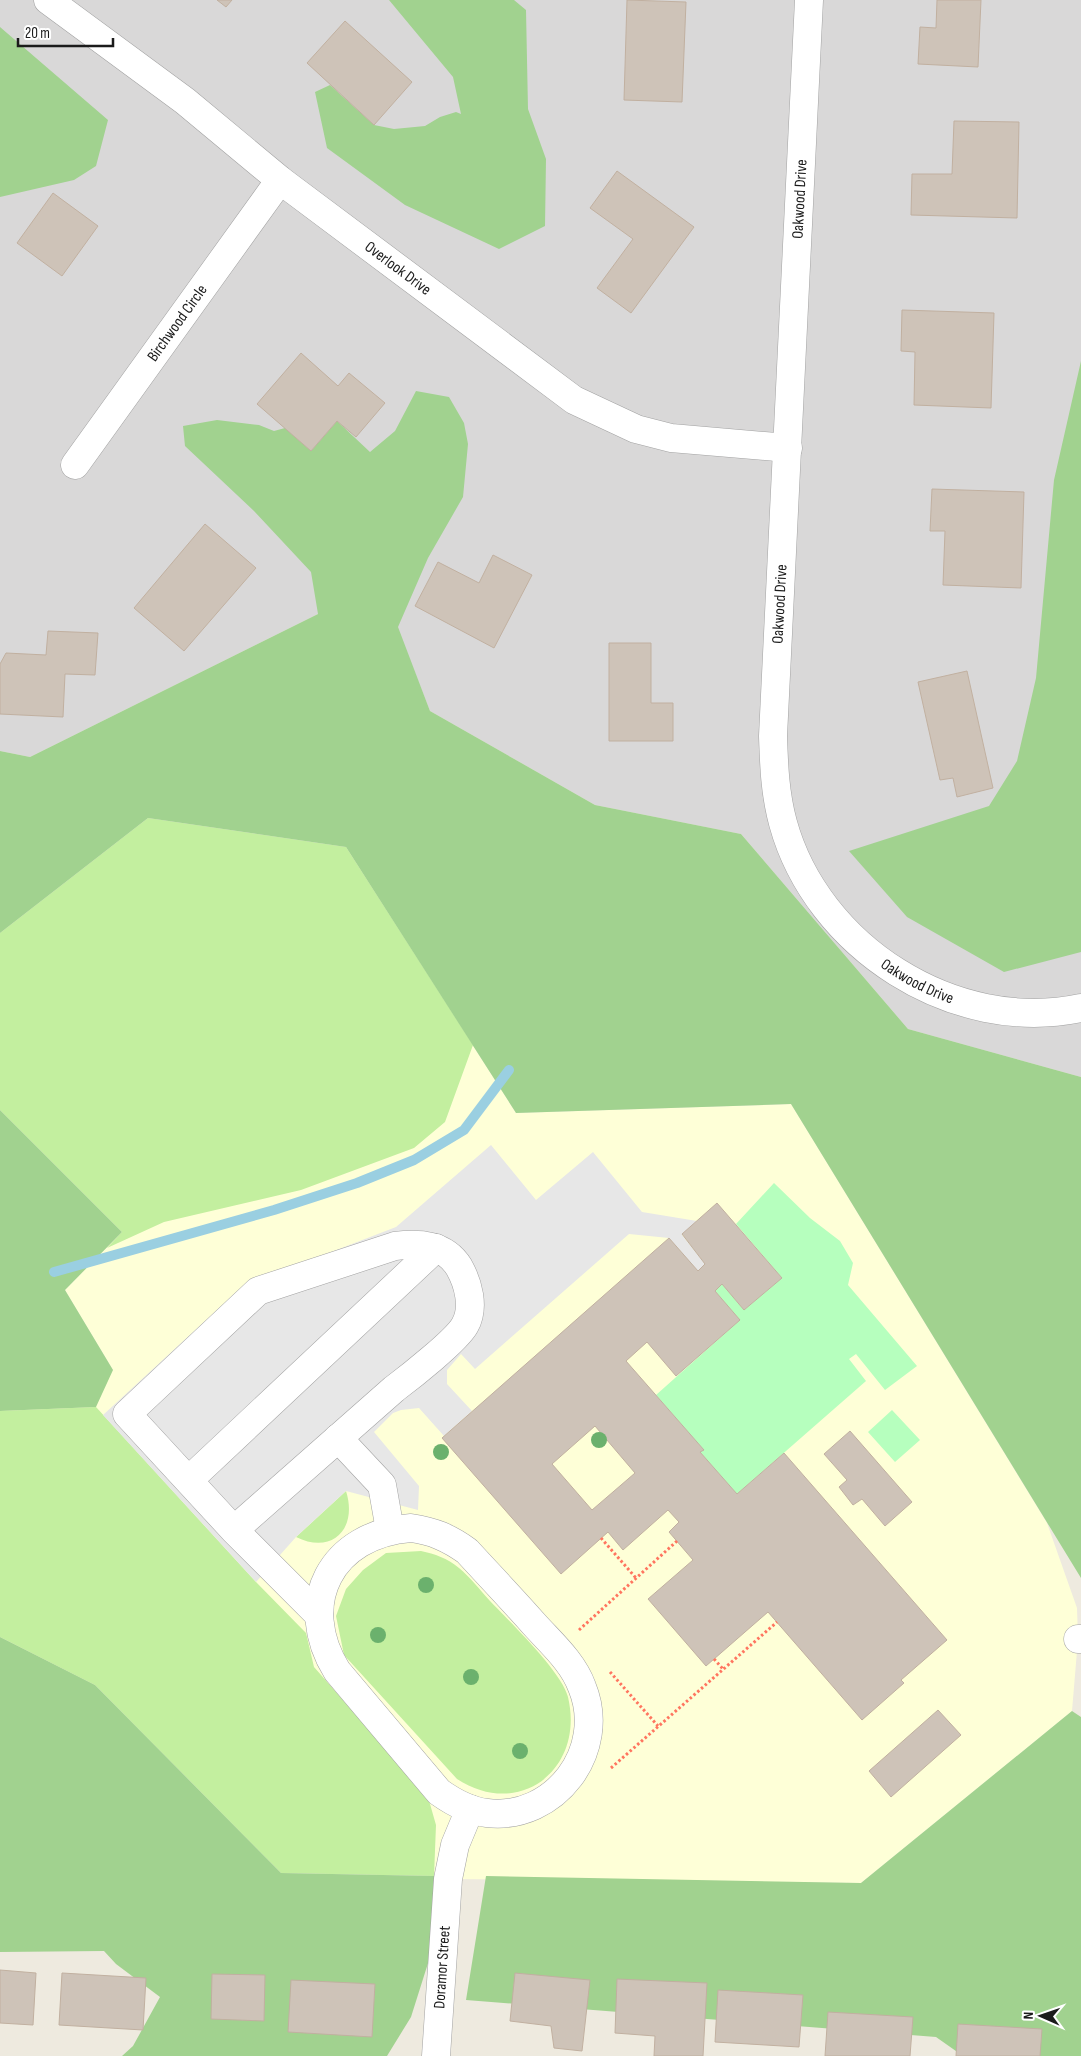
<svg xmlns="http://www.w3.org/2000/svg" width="1081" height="2056" viewBox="0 0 1081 2056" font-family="'Sofia Sans Condensed',sans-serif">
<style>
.residential{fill:#d9d8d8}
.education{fill:#feffd7}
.grass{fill:#c3ef9f}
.forest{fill:#a1d28f}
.park{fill:#b6ffbe}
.parking{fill:#e7e7e7}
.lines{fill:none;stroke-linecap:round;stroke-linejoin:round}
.stream{stroke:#9acfe1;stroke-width:10}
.building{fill:#cec3b8;stroke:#c1b0a0;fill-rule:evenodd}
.minor-casing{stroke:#a2a2a2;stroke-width:29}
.path{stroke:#ff755f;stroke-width:3;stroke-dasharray:2.5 2.5;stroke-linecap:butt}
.minor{stroke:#fff;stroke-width:28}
.tree{fill:#6bb16d}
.labels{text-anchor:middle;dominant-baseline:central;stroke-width:4.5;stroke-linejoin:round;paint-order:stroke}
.street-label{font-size:16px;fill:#1b1b1b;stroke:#fff}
</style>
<rect width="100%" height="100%" fill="#eeeadf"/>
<!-- residential -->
<path class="residential" d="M0,0H1081V1077L908,1029L741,834L595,805L430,711L397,627L318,614L30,757L0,751Z"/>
<!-- education -->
<path class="education" d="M346,847L516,1113L791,1104L1047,1523L1077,1608L1078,1639L1072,1711L861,1883L448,1879L433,1876L95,1685L0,1637V1411L113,1370L65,1290L122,1232L0,1110V933Z"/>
<!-- grass -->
<path class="grass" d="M148,818L346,847L473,1045L445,1122L414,1148L301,1190L164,1222L107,1248L122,1232L0,1110V933Z
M96,1407L256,1582L306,1633L314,1667L428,1797L436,1825L434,1876L281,1873L95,1685L0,1637V1411Z
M346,1491C358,1529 332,1555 296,1537Z
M421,1551C435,1554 447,1558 459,1568C470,1577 480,1590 490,1601C509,1621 562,1672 568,1697C585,1769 520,1820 457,1779L344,1655L336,1616L346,1589L363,1570L386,1553Z"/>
<!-- forest -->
<path class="forest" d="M389,0H514L526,10L528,109L546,159L545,226L499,249L405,205L327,148L315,92L330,85L374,125L394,129L425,126L440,117L456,112L461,114L453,77Z
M0,27L108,120L96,166L74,180L0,197Z
M1081,361V952L1004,972L907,917L849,851L989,806L1017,761L1036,678L1054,480Z
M416,391L449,397L464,423L468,444L463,497L428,558L398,627L430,711L595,805L741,834L908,1029L1081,1077V1578L791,1104L516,1113L346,847L148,818L0,933V751L30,757L318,614L311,572L254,511L185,446L183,426L217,420L259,425L274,431L285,428L311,451L337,421L370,452L395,431Z
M0,1110L122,1232L65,1290L113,1370L96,1407L0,1411Z
M0,1637L95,1685L281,1873L434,1876L435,1941L411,2017L387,2056H122L133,2046L160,1997L116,1964L104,1951L0,1952Z
M1072,1711L1081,1717V2056H963L936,2037L466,2000L486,1876L861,1883Z"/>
<!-- park -->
<path class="park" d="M774,1183L810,1218L840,1241L853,1263L848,1285L917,1366L885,1390L856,1354L849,1359L866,1381L737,1494L700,1452L703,1449L656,1395L740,1320L715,1291L722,1284L744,1310L782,1278L736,1224Z
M892,1410L920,1440L895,1462L868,1432Z"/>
<!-- parking -->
<path class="parking" d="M491,1145L536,1200L593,1152L642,1212L697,1221L682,1235L705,1264L698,1271L669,1238L629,1234L475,1369L461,1354L447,1370V1384L472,1411L444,1436L419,1408L401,1410L393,1413L374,1432L419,1486L418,1510L346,1491L296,1537L256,1582L103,1415L243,1286L396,1227Z"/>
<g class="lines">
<!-- stream -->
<path class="stream" d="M54,1272L274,1210L357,1183L414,1160L464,1130L509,1070"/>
</g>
<!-- building -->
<path class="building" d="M217,0H232L226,7Z
M627,0L686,2L682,102L624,100Z
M937,0H981L978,67L918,64L920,27L936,28Z
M345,21L412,82L374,125L307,63Z
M954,121L1019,122L1017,218L911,215L912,174H952Z
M617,171L694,227L631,313L597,288L633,239L590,208Z
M53,193L98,226L62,276L17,243Z
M902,310L994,313L991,408L914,405L915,352L901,351Z
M301,353L338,386L349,373L385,403L356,437L337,421L311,451L257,404Z
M932,489L1024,492L1021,588L943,585L945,531H930Z
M205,524L256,568L184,651L134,608Z
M493,555L532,575L494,648L415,606L438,562L479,583Z
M48,631L98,633L95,675L65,674L63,717L0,714V664L6,653L46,655Z
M609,643H651V703H673V741H609Z
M967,671L993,788L957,797L953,778L940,780L918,682Z
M717,1203L782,1278L744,1310L722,1284L715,1291L740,1320L676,1376L647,1342L626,1361L704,1450L700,1452L737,1494L784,1453L947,1640L901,1680L904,1683L862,1720L768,1612L706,1666L648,1599L693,1560L669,1532L679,1522L668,1510L623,1550L608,1532L561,1574L442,1438L669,1238L698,1271L705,1264L682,1234ZM595,1426L635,1473L592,1510L552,1464Z
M850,1431L912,1502L885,1526L862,1499L853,1505L839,1487L847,1480L824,1454Z
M938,1710L961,1735L891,1797L869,1771Z
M0,1970L36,1973L33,2025L0,2023Z
M62,1973L146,1978L143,2030L59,2025Z
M515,1973L590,1980L582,2051L554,2048L551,2026L510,2021Z
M212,1974L265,1975L264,2021L211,2019Z
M617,1979L707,1983L703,2056H654L655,2036L615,2033Z
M291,1980L375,1984L372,2037L288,2032Z
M718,1990L803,1995L799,2047L715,2042Z
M828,2012L913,2017L910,2056H825Z
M958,2024L1042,2029L1040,2056H956Z"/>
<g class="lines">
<defs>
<g id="minor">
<path id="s1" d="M48,0L185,101L280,180L574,400L636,429L671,438L788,448"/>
<path id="s2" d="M809,0L773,736C774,766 775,794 783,823C817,947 954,1035 1081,1008"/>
<path id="s3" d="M75,465L280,180"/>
<path d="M338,1438L382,1485L390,1530"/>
<path d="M190,1479L436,1248"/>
<path d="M411,1528C433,1531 449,1538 467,1551C489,1575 512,1599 534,1624C551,1643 573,1662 582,1687C608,1750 555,1821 487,1813C469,1811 453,1802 439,1792L337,1671C295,1603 331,1534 411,1528Z"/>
<path d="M234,1530C287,1483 340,1436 394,1389C410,1377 457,1340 465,1325C475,1307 468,1283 459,1267C445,1244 419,1243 395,1246L258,1291L127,1414L234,1530L319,1615"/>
<path d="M1078,1639H1081"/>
<path id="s4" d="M436,2056L448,1879L455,1845L470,1809"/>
</g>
</defs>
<!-- minor casing -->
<use href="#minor" class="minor-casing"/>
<!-- path -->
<path class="path" d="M601,1538L636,1578
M579,1630L677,1541
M714,1659L723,1669
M610,1672L658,1726
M611,1768L777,1622"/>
<!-- minor -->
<use href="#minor" class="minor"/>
</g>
<!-- trees -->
<g class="tree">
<circle cx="599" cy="1440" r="8"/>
<circle cx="441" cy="1452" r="8"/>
<circle cx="426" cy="1585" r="8"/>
<circle cx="378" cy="1635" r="8"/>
<circle cx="471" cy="1677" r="8"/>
<circle cx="520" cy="1751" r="8"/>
</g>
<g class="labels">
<!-- street labels -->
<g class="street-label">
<text transform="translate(800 199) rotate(-87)">Oakwood Drive</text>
<text stroke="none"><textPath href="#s1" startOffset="441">Overlook Drive</textPath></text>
<text stroke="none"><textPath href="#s3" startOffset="175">Birchwood Circle</textPath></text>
<text transform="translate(780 604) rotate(-87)">Oakwood Drive</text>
<text stroke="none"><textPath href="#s2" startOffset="1039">Oakwood Drive</textPath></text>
<text stroke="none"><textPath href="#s4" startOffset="89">Doramor Street</textPath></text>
</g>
</g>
<!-- north arrow -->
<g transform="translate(1041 2016) rotate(272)" stroke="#ffffff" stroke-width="4" paint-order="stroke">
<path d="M0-4L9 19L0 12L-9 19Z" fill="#1b1b1b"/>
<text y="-8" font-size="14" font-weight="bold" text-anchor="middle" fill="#1b1b1b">N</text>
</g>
<!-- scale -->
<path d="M18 38v8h95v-8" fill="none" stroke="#1b1b1b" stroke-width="2.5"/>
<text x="25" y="38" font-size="15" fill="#1b1b1b" stroke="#ffffff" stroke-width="4" paint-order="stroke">20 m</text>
</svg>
